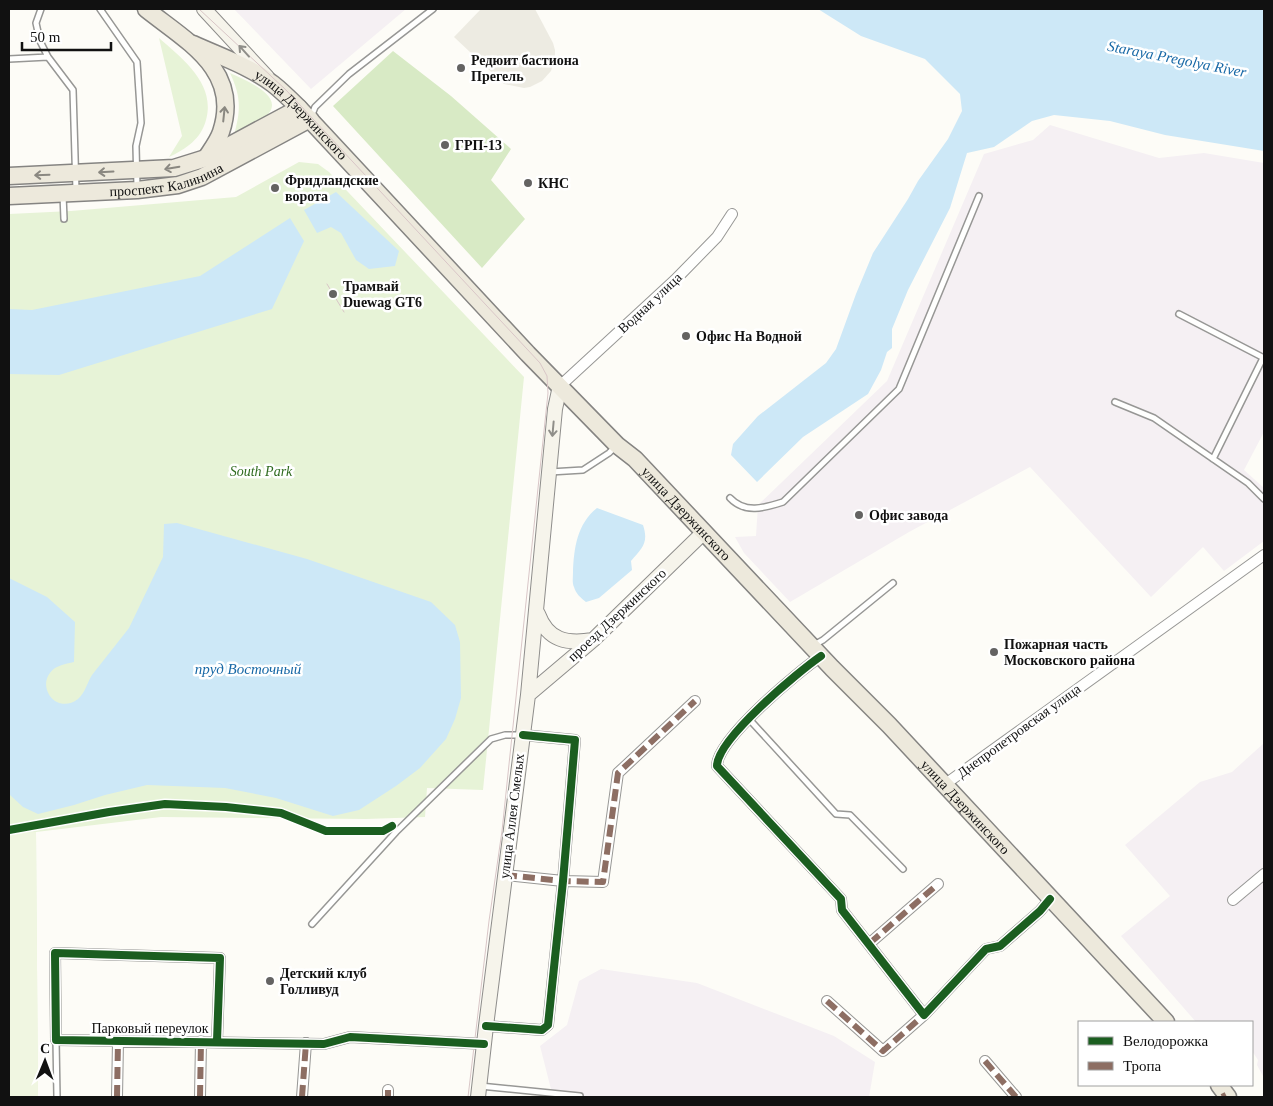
<svg xmlns="http://www.w3.org/2000/svg" width="1273" height="1106" viewBox="0 0 1273 1106" font-family="'Times New Roman',serif">
<style>
.industrial{fill:#f5f0f3}
.green{fill:#e7f3d7}
.forest{fill:#d8eac5}
.pitch{fill:#f0f6e1}
.plaza{fill:#edebe2}
.water{fill:#cde8f7}
.lines{fill:none;stroke-linecap:round;stroke-linejoin:round}
.service-casing{stroke:#979795;stroke-width:8}
.minor-casing{stroke:#979795;stroke-width:12}
.secondary-casing{stroke:#8e8d8b;stroke-width:16}
.primary-casing{stroke:#858482;stroke-width:19}
.service{stroke:#fffffe;stroke-width:5}
.minor{stroke:#fffffe;stroke-width:10}
.secondary{stroke:#f6f4eb;stroke-width:14}
.primary{stroke:#ede9dc;stroke-width:16}
.tram{stroke:#d9c6c7;stroke-width:1}
.quiet{stroke:#8d6e63;stroke-width:6;stroke-dasharray:12 6;stroke-linecap:butt}
.cycleway-casing{stroke:#fff;stroke-width:11}
.cycleway{stroke:#1b5e20;stroke-width:8}
.oneway{stroke:#8f8e89}
.oneway2{stroke:#8a8881}
.poi-dot{fill:#646362;stroke:#fff;stroke-width:2}
.labels{text-anchor:middle;dominant-baseline:central;stroke-width:5;stroke-linejoin:round;paint-order:stroke}
.poi-label{font-size:14px;font-weight:bold;fill:#111;stroke:#fff;text-anchor:start}
.street-label{font-size:14px;fill:#111;stroke:#fff}
.park-label{font-size:14px;font-style:italic;fill:#2f6b1f;stroke:#fff}
.water-label{font-size:15px;font-style:italic;fill:#1768a6;stroke:#fff}
</style>
<rect width="100%" height="100%" fill="#fdfcf7"/>
<!-- industrial -->
<path class="industrial" d="M234,9H406L311,89Z
M1050,125L1159,158L1204,153L1264,163V432L1244,470L1264,488V541L1224,571L1203,547L1151,597L1030,467L909,532L790,602L744,553L735,537L756,536L758,505L887,381L984,154L1033,140Z
M1264,743V1078L1257,1065L1258,1060L1252,1051V1022H1196L1121,936L1170,896L1125,845L1200,782L1232,772Z
M601,969L697,983L834,1036L875,1062L869,1097H553L540,1046L567,1025L579,981Z"/>
<!-- green -->
<path class="green" d="M159,38C183,59 216,84 206,120C201,139 186,149 169,157L182,136Z
M230,73C247,81 293,99 261,120C253,126 243,130 234,135C241,110 241,96 230,73Z
M299,162L318,164L329,172L524,377L483,790L427,788L425,817L366,819L161,817L36,832L38,1097H9V214L71,211L236,197Z"/>
<!-- forest -->
<path class="forest" d="M393,51L451,96L511,149L491,180L525,219L482,268L333,106Z"/>
<!-- pitch -->
<path class="pitch" d="M36,832L38,1097H9V833Z"/>
<!-- plaza -->
<path class="plaza" d="M481,9H535L553,43L555,50V57L551,71L542,81L530,87L524,88L504,84L454,37Z"/>
<!-- water -->
<path class="water" d="M818,9H1264V151L1165,135L1110,121L1054,115L1032,121L994,147L967,153L950,208L908,290L892,329V348L887,352L881,370L868,394L803,437L757,482L731,455L733,444L758,416L826,363L836,349L856,294L873,253L908,199L918,181L948,139L962,111L960,94L925,59L861,36Z
M336,192L399,251L395,266L369,269L356,260L341,233L331,227L317,233L304,210Z
M290,218L304,241L272,309L59,375L9,374V309L32,310L200,276Z
M597,508L643,525C649,543 642,548 631,561L632,570L599,598L586,602C581,598 576,594 574,587C572,583 573,577 573,572C574,548 577,524 597,508Z
M177,523L307,559L431,602L455,625L460,642L461,698L455,719L446,739L420,768L396,786L359,810L333,816L276,798L225,788L147,785L105,795L74,805L38,814L23,807L10,795L9,791V578L47,597L75,622L74,662C69,663 60,665 55,668C33,684 56,716 78,699C85,693 87,683 92,675L129,628L163,557L164,524Z"/>
<g class="lines">
<defs>
<path id="service" d="M41,9L36,23L40,41L48,57L73,90L76,190
M100,9L137,62L141,123L136,146L137,187
M9,59L48,57
M311,117L315,107L349,74L433,9
M63,195L64,219
M1179,314L1264,358
M1115,402L1154,418L1248,483L1264,499
M1213,459L1263,358
M550,472L583,470L609,453L616,446
M730,498C745,514 764,508 783,502L899,389L979,196
M814,645L823,640L893,583
M749,719L836,814L850,815L903,869
M312,924L396,832L491,739L505,735H522
M56,1040L57,1097
M480,1086L580,1096"/>
<path id="minor" d="M560,386L675,280L717,237L732,214
M821,656C798,672 717,739 717,766L841,899L842,910L924,1015L986,949L1000,946L1040,911L1050,899
M945,786L951,780L1264,555
M505,875L563,881L603,882L618,773L695,701
M1233,900L1264,874
M870,943L938,884
M827,1001L883,1051L924,1015
M486,1026L542,1030L548,1025L563,881L575,740L523,735
M217,1041L220,958L55,953L56,1040L324,1044L350,1037L484,1044
M985,1061L1016,1097
M117,1097L118,1041
M200,1097L201,1041
M302,1097L306,1043
M388,1097V1090"/>
<path id="secondary" d="M204,9L267,77
M537,614H538C548,641 567,644 593,640
M528,695L593,640L704,532
M478,1097L486,1026L528,695L555,409L560,386"/>
<g id="primary">
<path d="M146,9C186,41 242,70 221,132C218,141 211,150 206,158"/>
<path id="s1" d="M193,44C219,56 249,66 273,84C282,91 291,100 299,108L528,354L617,445L635,459L832,668L889,725L1166,1022"/>
<path d="M9,176L174,168L206,158L299,108"/>
<path id="s2" d="M9,196L137,190L178,185L202,177L310,119"/>
<path d="M1219,1085L1228,1097"/>
</g>
</defs>
<!-- service casing -->
<use href="#service" class="service-casing"/>
<!-- minor casing -->
<use href="#minor" class="minor-casing"/>
<!-- secondary casing -->
<use href="#secondary" class="secondary-casing"/>
<!-- primary casing -->
<use href="#primary" class="primary-casing"/>
<!-- service -->
<use href="#service" class="service"/>
<!-- minor -->
<use href="#minor" class="minor"/>
<!-- secondary -->
<use href="#secondary" class="secondary"/>
<!-- primary -->
<use href="#primary" class="primary"/>
<!-- tram -->
<path class="tram" d="M199,9L286,90L540,363L547,376L548,393L502,831L489,921L468,1097
M327,284L344,312"/>
<!-- quiet -->
<path class="quiet" d="M505,875L563,881L603,882L618,773L695,701
M870,943L938,884
M827,1001L883,1051L924,1015
M985,1061L1016,1097
M117,1097L118,1041
M200,1097L201,1041
M302,1097L306,1043
M388,1097V1090
M1222,1097L1226,1095"/>
<defs>
<path id="cycleway" d="M821,656C798,672 717,739 717,766L841,899L842,910L924,1015L986,949L1000,946L1040,911L1050,899
M9,830L109,812L165,804L226,807L281,813L326,831H383L392,826
M486,1026L542,1030L548,1025L563,881L575,740L523,735
M217,1041L220,958L55,953L56,1040L324,1044L350,1037L484,1044"/>
</defs>
<!-- cycleway casing -->
<use href="#cycleway" class="cycleway-casing"/>
<!-- cycleway -->
<use href="#cycleway" class="cycleway"/>
</g>
<!-- one-way arrows -->
<defs><path id="oneway-shaft" d="M-6 0H5M1.5-3L5.5 0L1.5 3" fill="none" stroke-width="1.6" stroke-linecap="round" stroke-linejoin="round" transform="scale(1.25)"/></defs>
<g class="oneway">
<use href="#oneway-shaft" transform="translate(244 51) rotate(-132)"/>
<use href="#oneway-shaft" transform="translate(553 429) rotate(95)"/>
</g>
<g class="oneway2">
<use href="#oneway-shaft" transform="translate(224 114) rotate(-84)"/>
<use href="#oneway-shaft" transform="translate(172 168) rotate(170)"/>
<use href="#oneway-shaft" transform="translate(106 172) rotate(177)"/>
<use href="#oneway-shaft" transform="translate(42 175) rotate(178)"/>
</g>
<!-- markers -->
<g class="poi-dot">
<circle cx="461" cy="68" r="5"/>
<circle cx="445" cy="145" r="5"/>
<circle cx="528" cy="183" r="5"/>
<circle cx="275" cy="188" r="5"/>
<circle cx="333" cy="294" r="5"/>
<circle cx="686" cy="336" r="5"/>
<circle cx="859" cy="515" r="5"/>
<circle cx="994" cy="652" r="5"/>
<circle cx="270" cy="981" r="5"/>
</g>
<g class="labels">
<!-- poi labels -->
<g class="poi-label">
<text x="471" y="60">Редюит бастиона<tspan x="471" dy="16">Прегель</tspan></text>
<text x="455" y="145">ГРП-13</text>
<text x="285" y="180">Фридландские<tspan x="285" dy="16">ворота</tspan></text>
<text x="538" y="183">КНС</text>
<text x="343" y="286">Трамвай<tspan x="343" dy="16">Duewag GT6</tspan></text>
<text x="696" y="336">Офис На Водной</text>
<text x="869" y="515">Офис завода</text>
<text x="1004" y="644">Пожарная часть<tspan x="1004" dy="16">Московского района</tspan></text>
<text x="280" y="973">Детский клуб<tspan x="280" dy="16">Голливуд</tspan></text>
</g>
<!-- street labels -->
<g class="street-label">
<text stroke="none"><textPath href="#s1" startOffset="131">улица Дзержинского</textPath></text>
<text stroke="none"><textPath href="#s2" startOffset="159">проспект Калинина</textPath></text>
<text transform="translate(650 303) rotate(-43)">Водная улица</text>
<text stroke="none"><textPath href="#s1" startOffset="686">улица Дзержинского</textPath></text>
<text transform="translate(617 615) rotate(-43)">проезд Дзержинского</text>
<text transform="translate(1019 731) rotate(-36)">Днепропетровская улица</text>
<text stroke="none"><textPath href="#s1" startOffset="1091">улица Дзержинского</textPath></text>
<text transform="translate(512 816) rotate(-83)">улица Аллея Смелых</text>
<text x="150" y="1028">Парковый переулок</text>
</g>
<!-- park labels -->
<g class="park-label">
<text x="261" y="471">South Park</text>
</g>
<!-- water labels -->
<g class="water-label">
<text transform="translate(1177 59) rotate(11)">Staraya Pregolya River</text>
<text x="248" y="669">пруд Восточный</text>
</g>
</g>
<!-- border -->
<rect width="1273" height="1106" fill="none" stroke="#111111" stroke-width="20"/>
<!-- legend -->
<rect x="1078" y="1021" width="175" height="65" fill="#ffffff" stroke="#a0a0a0"/>
<rect x="1088" y="1037" width="25" height="8" fill="#1b5e20" stroke="#a0a0a0"/>
<text x="1123" y="1046" font-size="15" fill="#111111">Велодорожка</text>
<rect x="1088" y="1062" width="25" height="8" fill="#8d6e63" stroke="#a0a0a0"/>
<text x="1123" y="1071" font-size="15" fill="#111111">Тропа</text>
<!-- north arrow -->
<g transform="translate(45 1061) rotate(1)" stroke="#ffffff" stroke-width="4" paint-order="stroke">
<path d="M0-4L9 19L0 12L-9 19Z" fill="#111111"/>
<text y="-8" font-size="14" font-weight="bold" text-anchor="middle" fill="#111111">С</text>
</g>
<!-- scale -->
<path d="M22 42v8h89v-8" fill="none" stroke="#111111" stroke-width="2.5"/>
<text x="30" y="42" font-size="15" fill="#111111" stroke="#ffffff" stroke-width="4" paint-order="stroke">50 m</text>
</svg>
